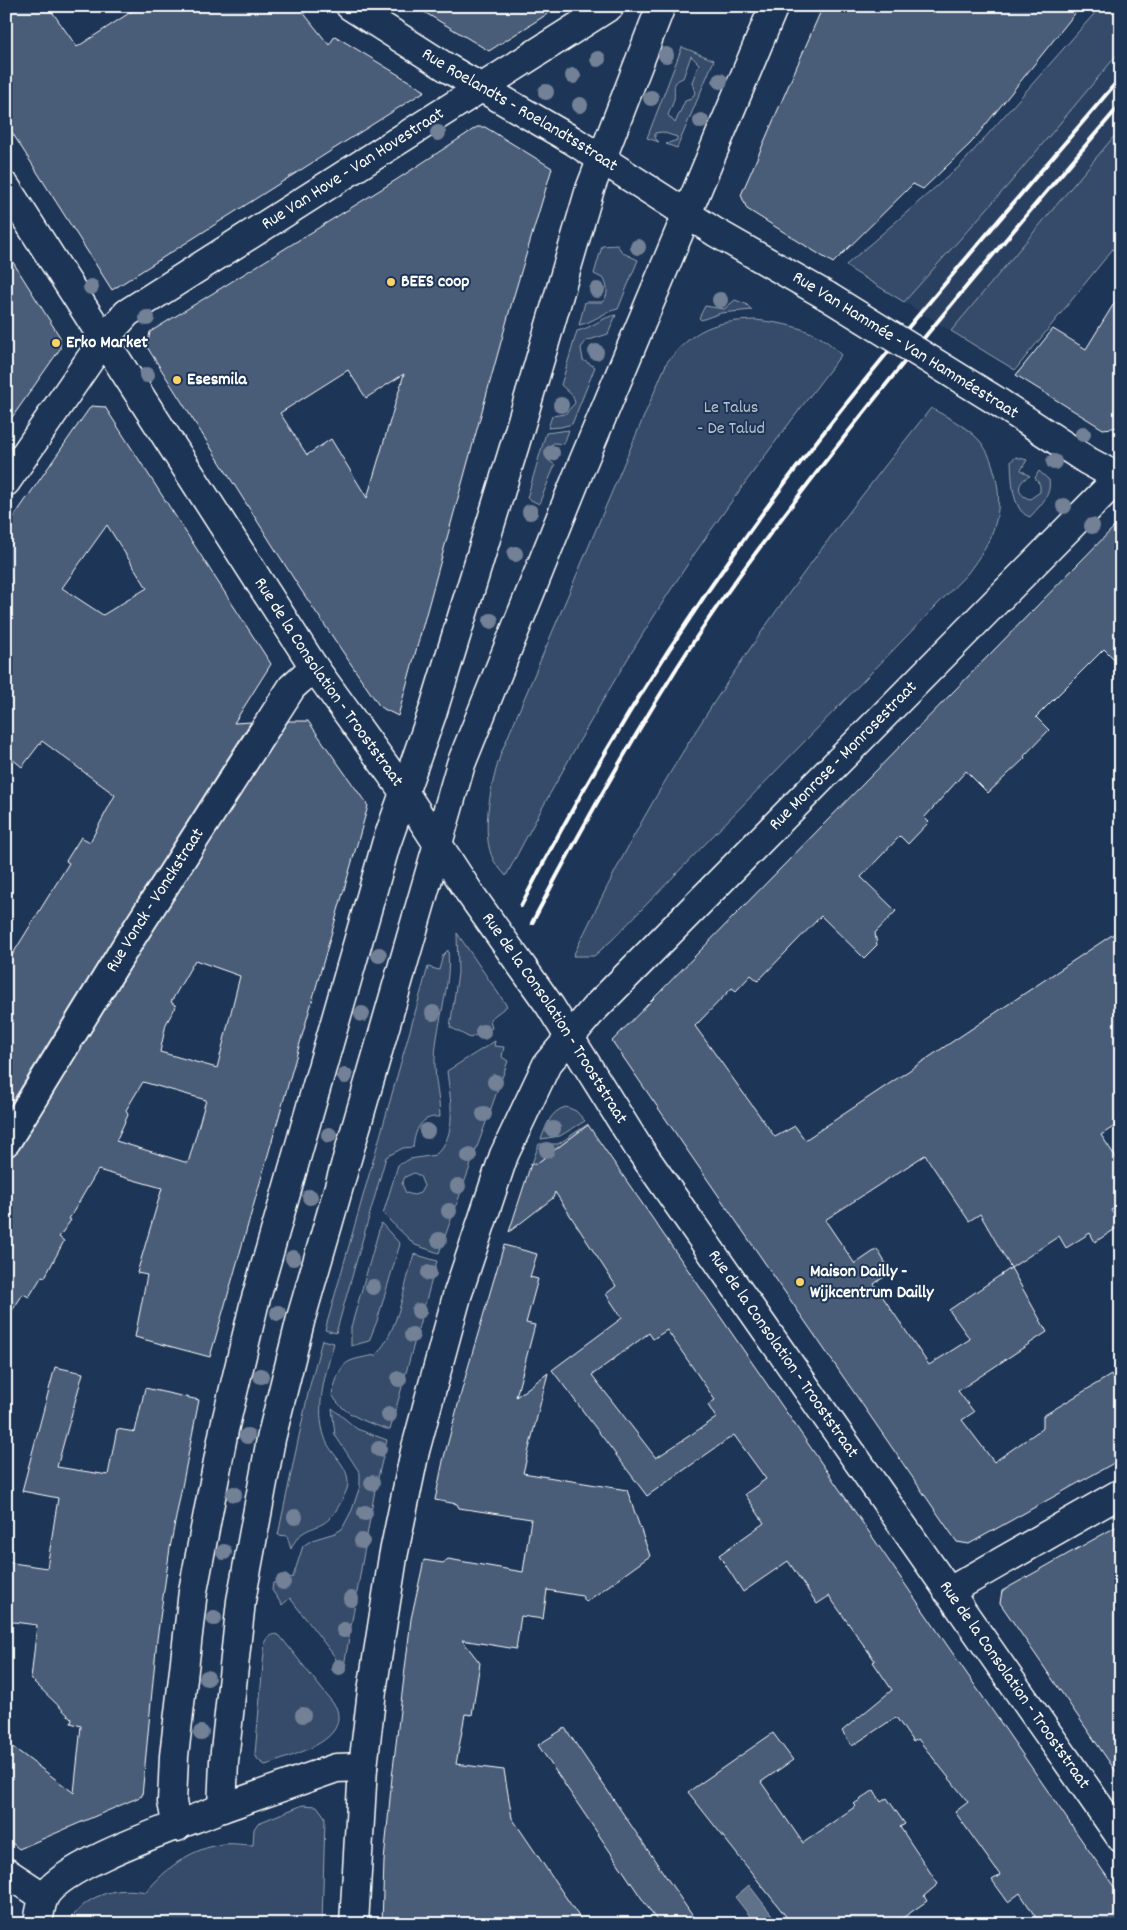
<svg xmlns="http://www.w3.org/2000/svg" width="1127" height="1930" viewBox="0 0 1127 1930" font-family="Dekko,sans-serif">
<style>
.built{fill:#2a4161}
.green{fill:#364b69;stroke:#9aa5b4;fill-rule:evenodd}
.water{fill:#617289;stroke:#a0aab8}
.building{fill:#4a5d79;stroke:#fff;fill-rule:evenodd}
.lines{fill:none;stroke-linecap:round;stroke-linejoin:round}
.minor-casing{stroke:#fff;stroke-width:31}
.tertiary-casing{stroke:#fff;stroke-width:31}
.minor{stroke:#1d3557;stroke-width:28}
.tertiary{stroke:#1d3557;stroke-width:28}
.rail{stroke:#fff;stroke-width:4}
.minor-bridge-casing{stroke:#fff;stroke-width:31;stroke-linecap:butt}
.minor-bridge{stroke:#1d3557;stroke-width:28}
.tree{fill:#738196}
.poi-dot{fill:#ffd166;stroke:#1d3557;stroke-width:2}
.labels{text-anchor:middle;dominant-baseline:central;stroke-width:4;stroke-linejoin:round;paint-order:stroke}
.street-label{font-size:18px;fill:#fff;stroke:#1d3557}
.poi-label{font-size:18px;font-weight:bold;fill:#fff;stroke:#1d3557;text-anchor:start}
.park-label{font-size:18px;fill:#b9c0ca;stroke:#1d3557}
</style>
<rect width="100%" height="100%" fill="#1d3557"/>
<filter id="ink" filterUnits="userSpaceOnUse"><feTurbulence type="fractalNoise" baseFrequency=".02" numOctaves="2"/><feDisplacementMap in="SourceGraphic" scale="10" xChannelSelector="R" yChannelSelector="G"/><feConvolveMatrix kernelMatrix="1 2 1 2 8 2 1 2 1" color-interpolation-filters="sRGB"/></filter>
<g filter="url(#ink)">
<!-- built -->
<path class="built" d="M1121,50V128L951,331L904,302L1010,183Z"/>
<!-- green -->
<path class="green" d="M1101,6H1121V50L1010,183L904,302L850,269L846,265L960,166Z
M682,47L714,60L677,148L666,144L677,140V137L662,132L655,133V138L659,142L647,138ZM691,56L699,64L692,82L695,93L691,99L685,101L675,123L668,115C670,110 673,104 674,99C676,89 670,83 683,78Z
M1121,128V239L1015,370L951,331Z
M617,245L623,253L638,260L618,309C603,312 594,322 579,325L585,302H602C609,296 608,287 604,279L594,274L602,246Z
M735,300L746,304L752,310L721,313L701,320L699,318L705,306L724,309Z
M616,315L608,334L586,341L581,348L583,360L595,367L572,424L561,427L548,428L552,416L565,414L575,403L573,396L561,385L577,331C592,328 602,317 616,315Z
M756,320C788,324 819,329 841,355C790,422 740,488 693,556C624,659 563,767 506,876C502,871 497,866 494,861C479,834 492,780 501,753L667,362C695,328 714,321 756,320Z
M931,408C947,417 966,426 979,440C986,448 990,457 993,467C1007,511 993,540 967,574L611,941L594,956H573C603,894 634,832 670,773C747,644 838,524 931,408Z
M569,430L564,444L554,443L546,448L547,459L555,465L539,504L527,498L546,433Z
M1016,457L1027,460L1021,470L1030,476C1017,481 1015,495 1030,499L1040,492V485L1035,478L1039,471L1049,480C1052,495 1039,507 1030,517C1011,511 1012,477 1011,461Z
M457,933L507,1006L490,1019L492,1028L470,1038L450,1027L458,973Z
M448,950C452,989 434,1027 435,1066C435,1083 440,1100 440,1117C421,1115 415,1130 413,1147L403,1148L386,1157L336,1333L325,1330L428,967L439,970L443,955Z
M495,1041L494,1046L504,1047L502,1057L508,1061L439,1253L415,1245L383,1214L398,1165L410,1159L435,1155C459,1136 450,1098 447,1071ZM414,1173L420,1176L424,1186L420,1193L414,1195L406,1193L402,1184L405,1177Z
M566,1107L576,1111L585,1121L560,1136L541,1139C547,1125 550,1111 566,1107Z
M588,1124V1125L530,1169L539,1144H558Z
M381,1223L400,1244L377,1321L369,1341L351,1346V1327Z
M414,1254L437,1261L390,1430C370,1424 341,1414 332,1394C342,1360 343,1361 376,1355C399,1329 404,1286 414,1254Z
M322,1340L334,1343C326,1373 314,1407 325,1438C330,1455 353,1468 347,1489C343,1499 337,1511 329,1519C317,1531 301,1525 291,1549L287,1536L278,1535L309,1389Z
M332,1408L357,1429L387,1440L375,1490L344,1666L338,1672L331,1669L336,1661L335,1657L290,1598L282,1605L272,1590L273,1583L293,1577L303,1546L312,1540L335,1533L342,1529L352,1510L360,1486V1473L335,1435Z
M276,1634L280,1636L336,1707C349,1741 296,1753 273,1763L265,1765L258,1760L255,1754L265,1641L269,1636Z
M303,1805L317,1806L325,1817L322,1924H68C84,1895 115,1886 146,1892C166,1869 187,1851 218,1845C229,1842 242,1845 253,1845L254,1829L258,1823Z"/>
<!-- water -->
<path class="water" d="M749,1885L779,1924H756L735,1897Z"/>
<!-- building -->
<path class="building" d="M6,6H48L77,47L140,6H298L329,45L335,36L425,91L112,290L6,123Z
M414,6H560L489,51Z
M823,6H1081L971,143L923,189L913,184L833,263L747,209L741,195Z
M477,127H485L552,168L512,302L398,716L380,707L299,587L147,347L150,332L396,180ZM348,370L366,398L404,374L367,498L331,439L307,455L280,413Z
M6,251L60,337V349L6,426Z
M1121,292V427L1103,429L1016,375L1053,329L1086,349Z
M91,406L105,407L271,664L234,723L251,722L118,930L6,1112V965L69,863L66,861L81,837L90,842L115,795L42,741L22,767L6,754V528ZM107,525L147,588L103,615L62,588Z
M1121,520V666L1104,649L1036,717L1049,730L1024,756L1025,758L988,793L966,771L924,818L929,822L908,844L900,836L861,877L896,911L875,933L877,945L864,958L821,916L758,981L751,975L736,991L732,988L695,1026L775,1137L795,1126L805,1140L1121,929V1122L1101,1135L1121,1165V1204L1111,1210L1120,1226L1095,1242L1090,1233L1066,1248L1059,1236L1011,1268L1047,1332L958,1391L974,1412L962,1420L994,1462L1043,1428V1416L1111,1375L1121,1393V1459L969,1544L957,1542L612,1041ZM925,1155L969,1221L980,1214L1011,1268L949,1310L970,1339L929,1365L874,1284L891,1272L877,1249L855,1264L825,1220Z
M288,721H308L368,806L210,1357L135,1337L147,1275L137,1273L162,1188L98,1170L69,1219L71,1220L59,1237L64,1241L45,1277L42,1276L29,1297L23,1294L6,1320V1158L14,1155L19,1150L144,946ZM195,960L240,976L217,1068L160,1052L166,1024L176,1006L171,1002ZM143,1082L206,1100L188,1163L116,1141L128,1115L126,1110Z
M588,1125L1121,1897V1924H1040L1020,1893L1008,1902L992,1880L1000,1875L955,1812L968,1802L918,1739L913,1742L896,1717L852,1746L842,1731L892,1690L873,1662L875,1661L829,1596L817,1604L788,1561L743,1592L719,1555L764,1523L745,1494L766,1479L734,1435L647,1496L552,1370L622,1318L606,1294L616,1286L555,1192L553,1198L509,1232L531,1164H536ZM667,1330L715,1400L708,1405L716,1418L656,1458L592,1375L649,1333L653,1339Z
M504,1245L537,1254L530,1277L538,1279L526,1323L535,1325L516,1397L548,1373L523,1473L627,1490L650,1556L586,1602L582,1596L547,1590L543,1619L521,1616L516,1649L462,1640L480,1663L472,1715L465,1714L456,1764L504,1770L512,1818L584,1924H382L384,1861L392,1777L411,1619L424,1560L443,1563L448,1559L523,1572L531,1519L459,1508L457,1504L435,1500L443,1461L467,1371Z
M55,1367L83,1373L57,1467L108,1475L117,1429L135,1432L145,1388L199,1400L170,1548L157,1639L142,1796L19,1849L6,1838V1742L74,1793L81,1726L71,1723L72,1719L31,1679L37,1625L6,1621V1562L47,1568L58,1498L22,1491Z
M1121,1524V1779L1000,1603L1002,1591Z
M565,1728L698,1924H659L538,1745Z
M773,1733L793,1760L761,1782L803,1843L856,1806L854,1804L874,1790L881,1802L887,1798L905,1824L900,1827L938,1884L924,1896L927,1901L894,1924H792L688,1792Z"/>
<g class="lines">
<defs>
<g id="minor">
<path id="s1" d="M350,6L449,69L572,140L715,232L827,296"/>
<path id="s2" d="M6,187L314,667L404,792"/>
<path d="M995,400L1088,461L1121,479"/>
<path id="s3" d="M6,482L104,339L127,313L610,6"/>
<path id="s4" d="M6,1142L131,938L292,687L314,667"/>
<path d="M948,1592L1121,1493"/>
<path d="M222,1808L336,1768L363,1767"/>
<path d="M6,1872L44,1897"/>
<path id="s5" d="M354,1924L363,1767L372,1691L393,1557L415,1451L457,1296L504,1155L547,1064L594,1009L1121,475"/>
</g>
<g id="tertiary">
<path id="s6" d="M404,792L469,892L550,1006L638,1147L1121,1838"/>
<path d="M177,1827L172,1802L174,1756L193,1591L224,1430L254,1305L386,844L433,711L516,441L590,189L661,6"/>
<path d="M38,1924C39,1916 41,1905 44,1897C63,1863 183,1824 222,1808L224,1761L241,1601L271,1439L301,1318L461,764L581,467L774,6"/>
</g>
</defs>
<!-- minor casing -->
<use href="#minor" class="minor-casing"/>
<!-- tertiary casing -->
<use href="#tertiary" class="tertiary-casing"/>
<!-- minor -->
<use href="#minor" class="minor"/>
<!-- tertiary -->
<use href="#tertiary" class="tertiary"/>
<!-- rail -->
<path class="rail" d="M521,906C587,776 664,651 749,532C863,373 995,226 1121,77
M532,923C582,827 635,732 694,641C727,590 764,541 801,493C903,359 1012,232 1121,104"/>
<defs>
<path id="minor-bridge" d="M827,296L995,400"/>
</defs>
<!-- minor-bridge casing -->
<use href="#minor-bridge" class="minor-bridge-casing"/>
<!-- minor-bridge -->
<use href="#minor-bridge" class="minor-bridge"/>
</g>
<!-- trees -->
<g class="tree">
<circle cx="666" cy="55" r="8"/>
<circle cx="598" cy="59" r="8"/>
<circle cx="573" cy="76" r="8"/>
<circle cx="720" cy="81" r="8"/>
<circle cx="546" cy="92" r="8"/>
<circle cx="651" cy="98" r="8"/>
<circle cx="580" cy="105" r="8"/>
<circle cx="701" cy="121" r="8"/>
<circle cx="438" cy="133" r="8"/>
<circle cx="638" cy="247" r="8"/>
<circle cx="91" cy="287" r="8"/>
<circle cx="597" cy="290" r="8"/>
<circle cx="720" cy="300" r="8"/>
<circle cx="147" cy="318" r="8"/>
<circle cx="596" cy="352" r="8"/>
<circle cx="147" cy="375" r="8"/>
<circle cx="561" cy="405" r="8"/>
<circle cx="1083" cy="434" r="8"/>
<circle cx="552" cy="453" r="8"/>
<circle cx="1054" cy="462" r="8"/>
<circle cx="1064" cy="506" r="8"/>
<circle cx="530" cy="512" r="8"/>
<circle cx="1092" cy="526" r="8"/>
<circle cx="515" cy="554" r="8"/>
<circle cx="491" cy="621" r="8"/>
<circle cx="379" cy="955" r="8"/>
<circle cx="433" cy="1013" r="8"/>
<circle cx="362" cy="1014" r="8"/>
<circle cx="483" cy="1032" r="8"/>
<circle cx="345" cy="1076" r="8"/>
<circle cx="495" cy="1082" r="8"/>
<circle cx="484" cy="1114" r="8"/>
<circle cx="553" cy="1129" r="8"/>
<circle cx="427" cy="1131" r="8"/>
<circle cx="329" cy="1135" r="8"/>
<circle cx="547" cy="1150" r="8"/>
<circle cx="469" cy="1156" r="8"/>
<circle cx="458" cy="1186" r="8"/>
<circle cx="310" cy="1197" r="8"/>
<circle cx="449" cy="1211" r="8"/>
<circle cx="439" cy="1240" r="8"/>
<circle cx="293" cy="1258" r="8"/>
<circle cx="429" cy="1273" r="8"/>
<circle cx="373" cy="1287" r="8"/>
<circle cx="419" cy="1311" r="8"/>
<circle cx="278" cy="1313" r="8"/>
<circle cx="412" cy="1335" r="8"/>
<circle cx="261" cy="1376" r="8"/>
<circle cx="399" cy="1379" r="8"/>
<circle cx="389" cy="1415" r="8"/>
<circle cx="247" cy="1436" r="8"/>
<circle cx="379" cy="1449" r="8"/>
<circle cx="372" cy="1483" r="8"/>
<circle cx="234" cy="1494" r="8"/>
<circle cx="365" cy="1513" r="8"/>
<circle cx="295" cy="1517" r="8"/>
<circle cx="362" cy="1541" r="8"/>
<circle cx="224" cy="1552" r="8"/>
<circle cx="283" cy="1582" r="8"/>
<circle cx="351" cy="1599" r="8"/>
<circle cx="214" cy="1618" r="8"/>
<circle cx="344" cy="1630" r="8"/>
<circle cx="339" cy="1667" r="8"/>
<circle cx="207" cy="1678" r="8"/>
<circle cx="303" cy="1715" r="8"/>
<circle cx="201" cy="1733" r="8"/>
</g>
</g>
<!-- markers -->
<g class="poi-dot">
<circle cx="391" cy="282" r="5"/>
<circle cx="56" cy="343" r="5"/>
<circle cx="177" cy="380" r="5"/>
<circle cx="800" cy="1282" r="5"/>
</g>
<g class="labels">
<!-- street labels -->
<g class="street-label">
<text stroke="none"><textPath href="#s1" startOffset="199">Rue Roelandts - Roelandtsstraat</textPath></text>
<text stroke="none"><textPath href="#s3" startOffset="476">Rue Van Hove - Van Hovestraat</textPath></text>
<text transform="translate(905 346) rotate(32)">Rue Van Hammée - Van Hamméestraat</text>
<text stroke="none"><textPath href="#s2" startOffset="591">Rue de la Consolation - Trooststraat</textPath></text>
<text stroke="none"><textPath href="#s5" startOffset="1315">Rue Monrose - Monrosestraat</textPath></text>
<text stroke="none"><textPath href="#s4" startOffset="284">Rue Vonck - Vonckstraat</textPath></text>
<text stroke="none"><textPath href="#s6" startOffset="272">Rue de la Consolation - Trooststraat</textPath></text>
<text stroke="none"><textPath href="#s6" startOffset="678">Rue de la Consolation - Trooststraat</textPath></text>
<text stroke="none"><textPath href="#s6" startOffset="1082">Rue de la Consolation - Trooststraat</textPath></text>
</g>
<!-- poi labels -->
<g class="poi-label">
<text x="401" y="282">BEES coop</text>
<text x="66" y="343">Erko Market</text>
<text x="187" y="380">Esesmila</text>
<text x="810" y="1272">Maison Dailly -<tspan x="810" dy="21">Wijkcentrum Dailly</tspan></text>
</g>
<!-- park labels -->
<g class="park-label">
<text x="731" y="408">Le Talus<tspan x="731" dy="21">- De Talud</tspan></text>
</g>
</g>
<!-- margin -->
<rect width="1127" height="1930" fill="none" stroke="#1d3557" stroke-width="25"/>
<rect x="12" y="12" width="1102" height="1905" fill="none" stroke="#fff" stroke-width="2" filter="url(#ink)"/>
</svg>
